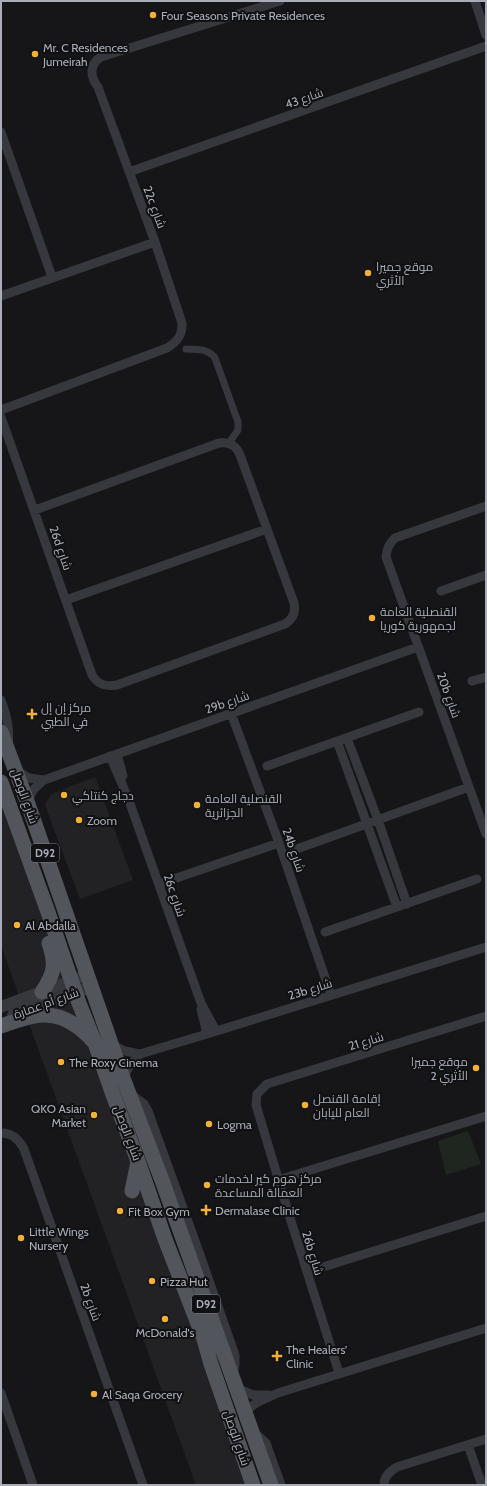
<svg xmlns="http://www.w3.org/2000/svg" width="487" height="1486" viewBox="0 0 487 1486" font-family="Cabin,Cairo,sans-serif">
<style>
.built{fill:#222225}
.green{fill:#1e261f}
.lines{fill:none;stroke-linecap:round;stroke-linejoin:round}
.pedestrian{stroke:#37383d;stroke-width:7}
.minor{stroke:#37383d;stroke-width:9}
.tertiary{stroke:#37383d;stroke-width:12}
.primary{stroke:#53555c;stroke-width:15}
.poi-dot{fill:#f2b134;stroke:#111113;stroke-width:1.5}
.labels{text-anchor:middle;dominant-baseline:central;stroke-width:4;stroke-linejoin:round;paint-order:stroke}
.shield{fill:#111113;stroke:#7b7e86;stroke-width:1}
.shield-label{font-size:11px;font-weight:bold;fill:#a8adb8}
.poi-label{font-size:12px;fill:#a8adb8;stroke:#111113;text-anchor:start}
.street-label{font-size:12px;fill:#a8adb8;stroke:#111113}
</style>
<rect width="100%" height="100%" fill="#161618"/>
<!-- built -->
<path class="built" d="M95,777L133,880L80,899L45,805L51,794Z
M1,782L57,949L78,1024L95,1043L254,1485H196L1,946Z"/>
<!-- green -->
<path class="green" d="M468,1131L481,1164L446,1175L438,1141Z"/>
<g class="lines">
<!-- pedestrian -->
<path class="pedestrian" d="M186,349C197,350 208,348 215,358L238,422V430L229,443"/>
<!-- minor -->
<path class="minor" d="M475,1L486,35
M1,132L52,277
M129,172L486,46
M1,296L155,242
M1,410L167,348C177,342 183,335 182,323L155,242L98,87C90,77 89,64 101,57L280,1
M1,417L92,675C98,685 106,687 117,685L285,624C293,619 296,612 294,603L240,455C236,445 229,442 219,443L35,510
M486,506L395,538C389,544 387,548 386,557L486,834
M441,591L486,575
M66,600L267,529
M472,681L486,677
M1,700C7,716 10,729 8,746
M231,713L279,843L331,995
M347,738L378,820L407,904
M337,741L397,907
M117,754L123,776
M110,756L128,798L201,1003L216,1031
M267,766L419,712
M16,770L29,778L44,780
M27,801L34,789L44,780L418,647
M294,850L469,787
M159,884L279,843
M325,932L477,879
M201,1009L207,1034
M112,1045L125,1051L140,1054L207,1034L486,947
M123,1078L129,1067L140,1054
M129,1093L144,1104L148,1111L199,1252L235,1355V1365L233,1374
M1,1133C13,1133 19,1140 24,1149L143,1485
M278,1180L486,1116
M307,1272L486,1216
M339,1373L291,1221L256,1105L257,1094L267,1084L486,1016
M236,1388L253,1395H269
M1,1393L33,1485
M245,1412L256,1403L278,1393L486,1328
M254,1432L266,1443L281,1485
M468,1445L482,1485
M384,1485C384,1476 390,1471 397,1467L486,1439"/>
<!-- tertiary -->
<path class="tertiary" d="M1,1007L87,975
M13,1015L91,987"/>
<!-- primary -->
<path class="primary" d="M1,732L27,801L123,1078L163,1183L271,1485
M1,782L48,912L79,1003L95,1043L112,1092L138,1161L165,1239L204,1339L211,1364L253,1485
M42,992C55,973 56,964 49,943
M1,1026C30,1016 51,1007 78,1027C83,1031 88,1035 92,1040
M132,1191L138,1162"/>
</g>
<!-- markers -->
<g class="poi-dot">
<circle cx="153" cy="15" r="4"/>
<circle cx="35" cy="54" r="4"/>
<circle cx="368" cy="273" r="4"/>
<circle cx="372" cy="618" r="4"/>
<path d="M30 708h4v4h4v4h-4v4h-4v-4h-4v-4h4z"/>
<circle cx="64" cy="795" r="4"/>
<circle cx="197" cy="805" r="4"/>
<circle cx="79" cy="820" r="4"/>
<circle cx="17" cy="925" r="4"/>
<circle cx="61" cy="1062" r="4"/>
<circle cx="476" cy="1068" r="4"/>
<circle cx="305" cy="1105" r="4"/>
<circle cx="94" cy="1115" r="4"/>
<circle cx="209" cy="1124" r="4"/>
<circle cx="207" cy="1185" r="4"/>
<path d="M204 1204h4v4h4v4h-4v4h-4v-4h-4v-4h4z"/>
<circle cx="120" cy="1211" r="4"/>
<circle cx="21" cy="1238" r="4"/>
<circle cx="152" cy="1281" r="4"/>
<circle cx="165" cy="1319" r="4"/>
<path d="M275 1350h4v4h4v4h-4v4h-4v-4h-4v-4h4z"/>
<circle cx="94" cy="1394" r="4"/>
</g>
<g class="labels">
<!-- shield labels -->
<g class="shield">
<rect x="31" y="844" width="28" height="18" rx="3"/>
<rect x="192" y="1295" width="28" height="18" rx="3"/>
</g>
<g class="shield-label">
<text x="45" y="853">D92</text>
<text x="206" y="1304">D92</text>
</g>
<!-- poi labels -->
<g class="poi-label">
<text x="161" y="15">Four Seasons Private Residences</text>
<text x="43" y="47">Mr. C Residences<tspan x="43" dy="14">Jumeirah</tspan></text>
<text x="376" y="266">موقع جميرا<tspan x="376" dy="14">الأثري</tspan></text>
<text x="380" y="611">القنصلية العامة<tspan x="380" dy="14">لجمهورية كوريا</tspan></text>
<text x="41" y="707">مركز إن إل<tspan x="41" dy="14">في الطبي</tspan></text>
<text x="72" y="795">دجاج كنتاكي</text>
<text x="205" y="798">القنصلية العامة<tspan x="205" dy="14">الجزائرية</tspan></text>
<text x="87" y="820">Zoom</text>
<text x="25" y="925">Al Abdalla</text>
<text x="468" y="1061" text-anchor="end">موقع جميرا<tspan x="468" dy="14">2 الأثري</tspan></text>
<text x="69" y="1062">The Roxy Cinema</text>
<text x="313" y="1098">إقامة القنصل<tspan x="313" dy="14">العام لليابان</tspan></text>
<text x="86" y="1108" text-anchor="end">QKO Asian<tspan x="86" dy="14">Market</tspan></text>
<text x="217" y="1124">Logma</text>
<text x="215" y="1178">مركز هوم كير لخدمات<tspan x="215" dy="14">العمالة المساعدة</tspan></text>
<text x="215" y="1210">Dermalase Clinic</text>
<text x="128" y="1211">Fit Box Gym</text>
<text x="29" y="1231">Little Wings<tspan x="29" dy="14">Nursery</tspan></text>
<text x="160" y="1281">Pizza Hut</text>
<text x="165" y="1332" text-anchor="middle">McDonald's</text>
<text x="286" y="1349">The Healers’<tspan x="286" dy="14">Clinic</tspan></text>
<text x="102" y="1394">Al Saqa Grocery</text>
</g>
<!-- street labels -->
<g class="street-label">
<text transform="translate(304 98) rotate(-19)">شارع 43</text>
<text transform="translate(155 207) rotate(69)">22c شارع</text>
<text transform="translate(61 548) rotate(71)">26d شارع</text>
<text transform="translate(449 695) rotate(70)">20b شارع</text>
<text transform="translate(227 702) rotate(-19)">29b شارع</text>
<text transform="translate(25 796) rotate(70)">شارع الوصل</text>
<text transform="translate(294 850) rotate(71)">24b شارع</text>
<text transform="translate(175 895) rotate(71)">26c شارع</text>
<text transform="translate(310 989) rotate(-17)">23b شارع</text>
<text transform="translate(46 1003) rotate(-20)">شارع أم عمارة</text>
<text transform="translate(366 1041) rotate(-17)">شارع 21</text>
<text transform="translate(128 1133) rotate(69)">شارع الوصل</text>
<text transform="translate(313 1253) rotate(73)">26b شارع</text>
<text transform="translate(91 1302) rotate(70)">2b شارع</text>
<text transform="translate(237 1438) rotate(71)">شارع الوصل</text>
</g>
</g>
<!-- border -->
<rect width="487" height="1486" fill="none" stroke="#a8adb8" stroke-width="4"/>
</svg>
